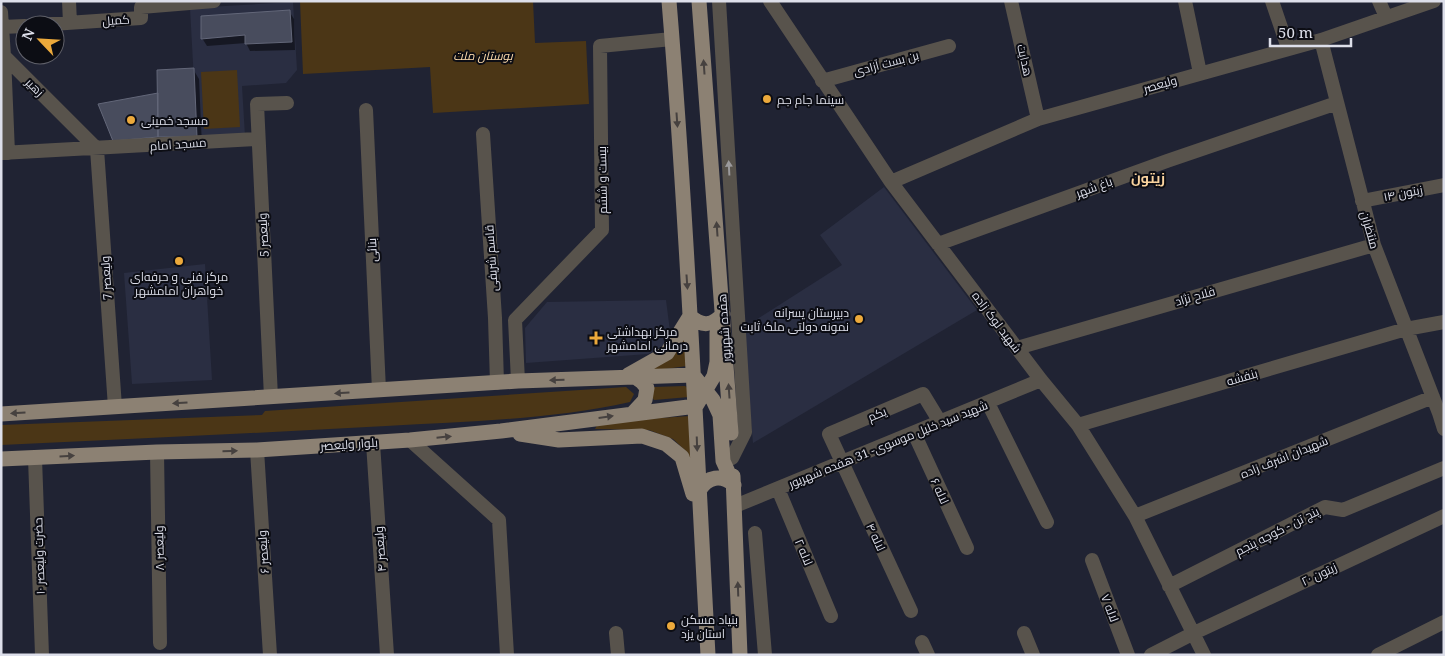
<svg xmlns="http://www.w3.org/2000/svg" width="1445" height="656" viewBox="0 0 1445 656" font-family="'Noto Serif',Cairo,serif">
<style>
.built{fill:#2a2e42}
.green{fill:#4b3616}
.shadow{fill:#0007}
.building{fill:#484c5d;stroke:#636779}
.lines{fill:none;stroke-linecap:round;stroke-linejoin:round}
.minor{stroke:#58534c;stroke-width:14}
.major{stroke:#8c8173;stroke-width:15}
.oneway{fill:#46413f}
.oneway2{fill:#9a999b}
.poi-dot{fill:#eca93b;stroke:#0c0d14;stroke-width:2}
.labels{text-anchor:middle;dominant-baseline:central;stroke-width:4;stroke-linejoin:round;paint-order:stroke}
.street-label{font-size:12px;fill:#dddfea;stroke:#0c0d14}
.park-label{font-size:12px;font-style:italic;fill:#fedcad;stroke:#0c0d14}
.poi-label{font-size:12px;fill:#dddfea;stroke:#0c0d14;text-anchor:start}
.neighbourhood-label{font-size:14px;font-weight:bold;fill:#fad49f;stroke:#0c0d14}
</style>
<rect width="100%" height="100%" fill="#202333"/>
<!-- built -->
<path class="built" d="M293,2L297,70L286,83L242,86L245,136L197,137L190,8Z
M884,187L977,310L753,443L743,328L842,265L820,235Z
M205,264L212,380L132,384L124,273Z
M666,300L670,331L663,346L648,354L526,363L525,328L547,302Z"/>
<!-- green -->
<path class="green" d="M300,1H533L535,43L586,41L589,104L433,113L430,67L303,74Z
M237,70L240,127L204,129L201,72Z
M685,328L687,366L643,372Z
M685,386L690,390L689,397L654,400L650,394L653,387Z
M626,387L634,394L630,402C550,420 467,421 386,426C258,433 129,439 1,445V425L262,415L265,411Z
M690,416L694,477L688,453L673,439L649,430L595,429L599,422Z"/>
<!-- shadow -->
<path class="shadow" d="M289,11L294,19L295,50L250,51L246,43L207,46L202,38Z
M193,69L199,79L202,146L120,151L159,94Z"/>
<!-- building -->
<path class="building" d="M290,10L292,42L245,44V35L201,39V16Z
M194,68L197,137H158L157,70Z
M158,93V137L113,141L98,104Z"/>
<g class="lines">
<!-- minor -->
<path class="minor" d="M69,1L70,23
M719,1L745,432L732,458
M770,1L891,182L1041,380L1078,425L1135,516L1204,655
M1011,1L1038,119
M1185,1L1200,73
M1272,1L1288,48
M1379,1L1386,17
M1,12L4,56L97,149
M37,25L141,18V7L214,1
M2,27L25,26
M1321,40L1374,245L1439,413L1444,429
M4,56L8,153
M822,81L949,46
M366,110L379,390
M483,134L495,318L497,383
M97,149L115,407
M1,153L258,139
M891,182L1038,119L1321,40L1434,1
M1362,201L1444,185
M938,244L1167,161L1337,103
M1017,348L1374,245
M518,381L515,320L602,230L600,46L672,39
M271,397L257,104L287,103
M988,403L1047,522
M1078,425L1406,329L1444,322
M914,433L967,548
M410,440L499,520L507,655
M373,443L387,655
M257,450L270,655
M157,452L160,643
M35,458L42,655
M778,489L831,616
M735,506L1041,380
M1135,516L1433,397
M755,533L765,655
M1092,560L1128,655
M1169,586L1325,507L1343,510L1444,468
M911,611L829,434L923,394L940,422
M616,633L618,655
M1024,633L1033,655
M922,642L928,655
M1151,655L1194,633L1444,516
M1378,655L1444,622"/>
<!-- major -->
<path class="major" d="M669,1C687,219 696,437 708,655
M699,1L731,433
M628,375L667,353L690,316C702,327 712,326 723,314
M1,414L518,381L693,375L713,400L720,415L723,461L734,485
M632,414L645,400L647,388L642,382L635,377
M520,434L559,440L642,436L666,444L682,457L693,494
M1,459L157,452L257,450L410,440L501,431L696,406L714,376L717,362V333L723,314
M733,476L740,655
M699,491C707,476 722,474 734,485"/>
</g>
<!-- one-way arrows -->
<defs><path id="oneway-solid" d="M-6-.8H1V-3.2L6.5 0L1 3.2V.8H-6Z" transform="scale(1.25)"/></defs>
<g class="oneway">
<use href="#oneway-solid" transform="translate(704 67) rotate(-94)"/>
<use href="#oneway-solid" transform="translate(677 120) rotate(86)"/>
<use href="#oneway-solid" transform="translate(717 229) rotate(-94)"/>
<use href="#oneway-solid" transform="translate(687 282) rotate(86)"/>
<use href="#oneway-solid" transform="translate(557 380) rotate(178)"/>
<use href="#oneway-solid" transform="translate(729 391) rotate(-94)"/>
<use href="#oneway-solid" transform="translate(342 393) rotate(176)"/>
<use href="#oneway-solid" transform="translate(180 403) rotate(176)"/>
<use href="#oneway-solid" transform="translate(18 413) rotate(176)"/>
<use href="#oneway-solid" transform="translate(606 417) rotate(-8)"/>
<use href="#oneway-solid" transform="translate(444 437) rotate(-6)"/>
<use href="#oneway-solid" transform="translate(697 444) rotate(88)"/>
<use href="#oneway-solid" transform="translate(230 451) rotate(-1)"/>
<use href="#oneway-solid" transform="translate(67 456) rotate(-3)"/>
<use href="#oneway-solid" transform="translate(738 589) rotate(-92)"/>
</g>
<use class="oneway2" href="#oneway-solid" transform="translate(729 168) rotate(-93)"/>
<!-- markers -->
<g class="poi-dot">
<circle cx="767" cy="99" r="5"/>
<circle cx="131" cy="120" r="5"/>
<circle cx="179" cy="261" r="5"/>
<circle cx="859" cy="319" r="5"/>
<path d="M593.5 330.5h5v5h5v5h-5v5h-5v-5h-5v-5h5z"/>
<circle cx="671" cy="626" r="5"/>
</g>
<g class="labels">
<!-- street labels -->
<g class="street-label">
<text transform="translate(116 20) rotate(-4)">کمیل</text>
<text transform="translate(1025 60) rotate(77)">هدایت</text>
<text transform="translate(886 63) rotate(-15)">بن بست آزادی</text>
<text transform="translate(1160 84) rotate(-16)">ولیعصر</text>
<text transform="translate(35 87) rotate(45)">زهیر</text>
<text transform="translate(178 144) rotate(-4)">مسجد امام</text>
<text transform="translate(602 180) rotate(-91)">بیست و ششم</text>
<text transform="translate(1094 187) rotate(-20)">باغ شهر</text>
<text transform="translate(1403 193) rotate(-11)">زیتون ۱۴</text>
<text transform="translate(1370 230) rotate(74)">منتظران</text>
<text transform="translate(263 235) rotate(-93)">ولیعصر 5</text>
<text transform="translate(372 250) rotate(-93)">بنائی</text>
<text transform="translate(491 258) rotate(-94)">قاسم شریفی</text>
<text transform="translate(106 278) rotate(-94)">ولیعصر 7</text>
<text transform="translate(1195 296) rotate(-16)">فلاح نژاد</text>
<text transform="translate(997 322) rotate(53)">شهید لوک زاده</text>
<text transform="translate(724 328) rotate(-94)">هفده شهریور</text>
<text transform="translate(1242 377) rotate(-16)">بنفشه</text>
<text transform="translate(877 414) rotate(-23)">یکم</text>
<text transform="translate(349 444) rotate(-4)">بلوار ولیعصر</text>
<text transform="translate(888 444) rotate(-22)">شهید سید خلیل موسوی- 31 هفده شهریور</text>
<text transform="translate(1284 457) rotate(-22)">شهیدان اشرف زاده</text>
<text transform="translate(940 491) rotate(65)">لاله ۶</text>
<text transform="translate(1277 531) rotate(-27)">پنج تن - کوچه پنجم</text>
<text transform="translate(876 537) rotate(65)">لاله ۴</text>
<text transform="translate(159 548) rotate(-91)">ولیعصر ۸</text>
<text transform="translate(380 549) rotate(-94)">ولیعصر ۴</text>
<text transform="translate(263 552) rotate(-94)">ولیعصر ۶</text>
<text transform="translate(804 552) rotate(67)">لاله ۲</text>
<text transform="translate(39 556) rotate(-92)">حضرت ولیعصر ۱۰</text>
<text transform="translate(1319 574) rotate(-25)">زیتون ۲۰</text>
<text transform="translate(1110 608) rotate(69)">لاله ۷</text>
</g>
<!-- park labels -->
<g class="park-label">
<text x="483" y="55">بوستان ملت</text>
</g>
<!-- poi labels -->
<g class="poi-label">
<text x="777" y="99">سینما جام جم</text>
<text x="141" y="120">مسجد خمینی</text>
<text x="179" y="276" text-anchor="middle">مرکز فنی و حرفه‌ای<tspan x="179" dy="14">خواهران امامشهر</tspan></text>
<text x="849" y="312" text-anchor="end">دبیرستان پسرانه<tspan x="849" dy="14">نمونه دولتی ملک ثابت</tspan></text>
<text x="607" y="331">مرکز بهداشتی<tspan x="607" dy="14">درمانی امامشهر</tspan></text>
<text x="681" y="619">بنیاد مسکن<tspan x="681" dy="14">استان یزد</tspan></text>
</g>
<!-- neighbourhood labels -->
<g class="neighbourhood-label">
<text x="1148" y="177">زیتون</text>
</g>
</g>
<!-- border -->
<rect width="1445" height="656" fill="none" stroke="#dddfea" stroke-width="5"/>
<!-- north arrow -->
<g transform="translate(40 40) rotate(295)"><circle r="24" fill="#0c0d14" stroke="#60616a"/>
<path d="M0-4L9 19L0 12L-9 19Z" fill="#eca93b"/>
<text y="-8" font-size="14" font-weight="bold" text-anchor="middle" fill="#dddfea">N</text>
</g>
<!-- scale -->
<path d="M1270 38v8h81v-8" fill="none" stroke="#dddfea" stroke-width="2.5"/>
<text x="1278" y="38" font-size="15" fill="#dddfea" stroke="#0c0d14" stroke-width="4" paint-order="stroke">50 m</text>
</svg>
